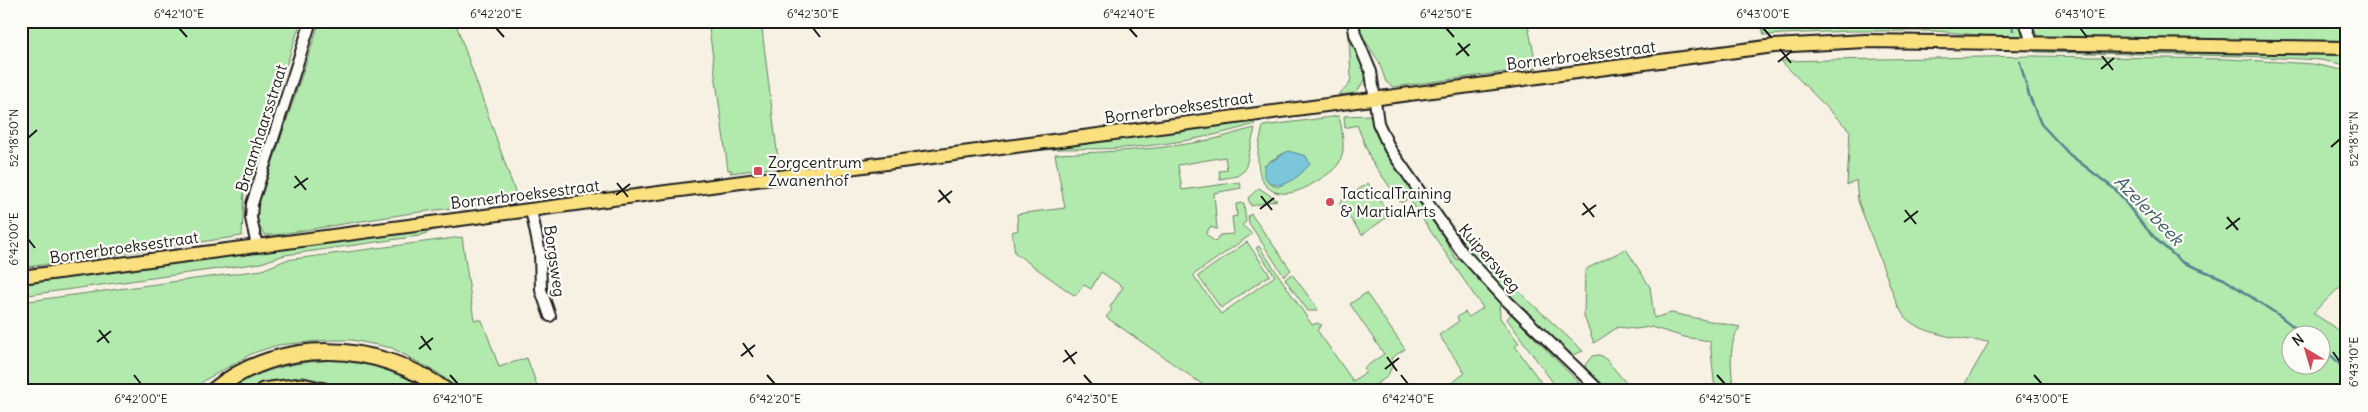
<svg xmlns="http://www.w3.org/2000/svg" width="2368" height="412" viewBox="0 0 2368 412" font-family="Delius,sans-serif">
<style>
.green{fill:#b2eaad;stroke:#678364;fill-rule:evenodd}
.water{fill:#7cc6dc;stroke:#56828f}
.lines{fill:none;stroke-linecap:round;stroke-linejoin:round}
.stream{stroke:#56828f;stroke-width:2.5}
.minor-casing{stroke:#1c1c1c;stroke-width:14}
.major-casing{stroke:#1c1c1c;stroke-width:16}
.highway-casing{stroke:#1c1c1c;stroke-width:19}
.minor{stroke:#fdfcf7;stroke-width:10}
.major{stroke:#fbe080;stroke-width:12}
.highway{stroke:#fbe080;stroke-width:15}
.ticks{fill:none;stroke:#1c1c1c;stroke-width:2}
.poi-dot{fill:#d1495b;stroke:#fdfcf7;stroke-width:2}
.labels{text-anchor:middle;dominant-baseline:central;stroke-width:4.5;stroke-linejoin:round;paint-order:stroke}
.street-label{font-size:16px;fill:#1c1c1c;stroke:#fdfcf7}
.poi-label{font-size:16px;fill:#1c1c1c;stroke:#fdfcf7;text-anchor:start}
.water-label{font-size:18px;font-style:italic;fill:#426069;stroke:#fdfcf7}
.neatline{fill:none;stroke:#1c1c1c;stroke-width:2}
.ticks-label{font-size:12px;text-anchor:middle;fill:#1c1c1c}
</style>
<rect width="100%" height="100%" fill="#f7f1e3"/>
<filter id="ink" filterUnits="userSpaceOnUse"><feTurbulence type="fractalNoise" baseFrequency=".02" numOctaves="2"/><feDisplacementMap in="SourceGraphic" scale="10" xChannelSelector="R" yChannelSelector="G"/><feConvolveMatrix kernelMatrix="1 2 1 2 8 2 1 2 1" color-interpolation-filters="sRGB"/></filter>
<g filter="url(#ink)">
<!-- green -->
<path class="green" d="M21,21H301L244,191L242,236L21,268Z
M320,21H466L456,24L518,200L412,213L274,235H265L258,225L257,209Z
M708,21H761L779,167L730,173L732,170H728Z
M1358,21H1527L1537,68L1393,87L1386,82L1379,62L1361,34Z
M1760,21H2021L2024,33L2020,38H2012L1935,31H1848L1764,35Z
M2028,21H2347V41L2338,43L2043,39L2034,36Z
M1349,35L1364,67L1366,78L1356,93L1338,95L1349,85L1351,78Z
M2034,48L2347,52V65L2320,60L2243,56L2035,52Z
M2034,56L2228,59L2313,64L2347,71V207H2342V215L2347,231V280L2313,313L2347,336V391H1961L1989,342C1966,340 1926,335 1908,320C1903,316 1900,309 1897,304L1858,201L1856,180L1847,185L1850,131L1781,61ZM2320,334V364H2290V334Z
M1370,115L1375,131L1427,208L1420,215L1409,198L1401,203L1371,160L1357,125L1345,128L1344,116Z
M1339,116C1342,128 1346,150 1340,161C1336,170 1325,176 1317,181C1291,199 1259,201 1258,160C1257,149 1261,137 1263,126ZM1284,153L1302,172L1278,187L1272,185L1264,176L1268,162Z
M1251,120L1255,124C1213,137 1167,145 1123,148C1093,150 1064,147 1035,151L1037,148Z
M1255,128L1245,170L1237,176L1220,179L1219,171L1227,170L1225,157L1178,165L1182,190L1240,182L1241,188L1214,193L1217,229L1210,227L1206,234L1215,242L1220,235L1234,234L1232,217L1237,216L1236,204L1244,203L1246,222L1242,225L1252,234L1193,275L1221,314L1275,276L1256,248L1259,246L1312,325L1317,323L1322,325L1317,330L1353,381L1366,372L1364,368L1384,354L1350,304L1366,293L1405,349L1391,358L1394,363L1387,377L1366,391H1212L1106,317L1112,310L1110,307L1123,287L1101,272L1091,289L1084,285L1075,296L1015,253L1012,232L1018,230L1017,214L1065,208L1055,154C1107,152 1159,150 1210,140C1225,137 1240,131 1255,128Z
M1368,183L1390,215L1362,235L1339,203Z
M1259,188L1277,200L1251,206L1248,198Z
M1251,214L1291,270L1284,276L1249,223L1248,216Z
M1428,216H1432C1441,230 1447,245 1456,259L1462,260L1499,300L1500,318L1519,343L1515,346L1547,391H1441L1465,373L1439,335L1459,321L1457,317L1465,312L1469,317L1483,308L1423,220Z
M1446,224L1583,351L1570,356L1563,350L1479,267Z
M444,226L419,236L285,255L261,263L21,296V284Z
M462,237L474,320H482L499,367L527,358L539,391H460L438,373L392,348L352,340H329L278,345L253,353L205,380L192,391H21V302L262,270L286,260Z
M1247,242L1270,275L1221,308L1198,276Z
M1626,249L1650,287L1654,318L1671,313L1740,327C1727,345 1732,369 1733,391H1715L1710,341L1684,337L1651,327L1635,329L1618,327L1594,343L1584,316L1585,272L1588,268Z
M1292,274L1318,309L1316,311H1308L1285,279Z
M1511,314L1587,391H1559L1507,319Z
M1599,355L1604,357L1633,391H1605L1589,376L1585,365L1592,356Z
M339,360C379,363 402,374 437,391H335C300,379 263,391 228,391C260,368 300,361 339,360Z"/>
<!-- water -->
<path class="water" d="M1288,151L1306,156L1310,164C1298,178 1277,196 1264,176V166Z"/>
<g class="lines">
<!-- stream -->
<path class="stream" d="M2011,21L2013,30
M2020,62L2029,95L2041,124L2069,154L2117,191L2142,224L2161,244L2182,262L2224,279L2280,316L2303,334
M2320,348L2334,358L2347,373"/>
<defs>
<path id="minor" d="M1353,21L1355,34L1371,72L1378,123L1390,149L1462,252L1507,301L1600,391
M2025,21L2032,43
M531,210L540,253L541,290L550,316
M257,246L251,218L252,204L311,21"/>
<path id="major" d="M21,277L1774,46L1865,41L2347,48"/>
<path id="highway" d="M213,391C280,336 379,341 446,391
M263,391L302,386L324,391"/>
</defs>
<!-- minor casing -->
<use href="#minor" class="minor-casing"/>
<!-- major casing -->
<use href="#major" class="major-casing"/>
<!-- highway casing -->
<use href="#highway" class="highway-casing"/>
<!-- minor -->
<use href="#minor" class="minor"/>
<!-- major -->
<use href="#major" class="major"/>
<!-- highway -->
<use href="#highway" class="highway"/>
</g>
</g>
<!-- ticks -->
<path class="ticks" d="M179,28L187,37M496,28L504,37M813,28L820,37M1129,28L1137,37M1446,28L1454,37M1763,28L1771,37M2080,28L2087,37M1458,43L1469,56M1780,49L1791,63M1456,55L1470,44M2102,56L2113,70M1778,62L1792,51M2101,69L2114,58M28,138L37,130M2331,147L2340,139M295,176L306,190M617,183L628,197M294,188L308,178M939,190L950,203M616,195L630,184M1261,196L1272,210M938,202L952,191M1583,203L1594,217M1260,209L1274,198M1905,210L1916,224M1582,215L1596,205M2227,217L2238,230M1904,222L1918,211M2226,229L2240,218M28,239L35,248M99,330L109,343M421,336L431,350M97,342L111,331M743,343L753,357M419,349L433,338M1065,350L1075,364M2333,352L2340,362M741,356L755,345M1387,357L1397,371M1063,362L1077,352M1385,369L1399,358M134,375L141,384M450,375L458,384M767,375L775,384M1084,375L1092,384M1401,375L1408,384M1717,375L1725,384M2034,375L2042,384"/>
<!-- markers -->
<g class="poi-dot">
<rect x="753" y="166" width="10" height="10" rx="2.5"/>
<circle cx="1330" cy="202" r="5"/>
</g>
<g class="labels">
<!-- street labels -->
<g class="street-label">
<text transform="translate(1581 55) rotate(-7)">Bornerbroeksestraat</text>
<text transform="translate(1179 107) rotate(-8)">Bornerbroeksestraat</text>
<text transform="translate(261 128) rotate(-72)">Braamhaarsstraat</text>
<text transform="translate(525 194) rotate(-7)">Bornerbroeksestraat</text>
<text transform="translate(124 247) rotate(-8)">Bornerbroeksestraat</text>
<text transform="translate(1490 258) rotate(49)">Kuipersweg</text>
<text transform="translate(555 261) rotate(82)">Borgsweg</text>
</g>
<!-- poi labels -->
<g class="poi-label">
<text x="768" y="162">Zorgcentrum<tspan x="768" dy="18">Zwanenhof</tspan></text>
<text x="1340" y="193">TacticalTraining<tspan x="1340" dy="18">&amp; MartialArts</tspan></text>
</g>
<!-- water labels -->
<g class="water-label">
<text transform="translate(2149 210) rotate(46)">Azelerbeek</text>
</g>
</g>
<!-- margin -->
<rect width="2368" height="412" fill="none" stroke="#fdfcf7" stroke-width="55"/>
<!-- north arrow -->
<g transform="translate(2306 350) rotate(322)"><circle r="24" fill="#fdfcf7" stroke="#a3a29f"/>
<path d="M0-4L9 19L0 12L-9 19Z" fill="#d1495b"/>
<text y="-8" font-size="14" font-weight="bold" text-anchor="middle" fill="#1c1c1c">N</text>
</g>
<rect x="28" y="28" width="2312" height="356" class="neatline"/>
<g class="ticks-label">
<text x="179" y="18">6°42'10"E</text>
<text x="496" y="18">6°42'20"E</text>
<text x="813" y="18">6°42'30"E</text>
<text x="1129" y="18">6°42'40"E</text>
<text x="1446" y="18">6°42'50"E</text>
<text x="1763" y="18">6°43'00"E</text>
<text x="2080" y="18">6°43'10"E</text>
<text transform="translate(14 138) rotate(-90)" y="4">52°18'50"N</text>
<text transform="translate(2354 139) rotate(-90)" y="4">52°18'15"N</text>
<text transform="translate(14 239) rotate(-90)" y="4">6°42'00"E</text>
<text transform="translate(2354 362) rotate(-90)" y="4">6°43'10"E</text>
<text x="141" y="403">6°42'00"E</text>
<text x="458" y="403">6°42'10"E</text>
<text x="775" y="403">6°42'20"E</text>
<text x="1092" y="403">6°42'30"E</text>
<text x="1408" y="403">6°42'40"E</text>
<text x="1725" y="403">6°42'50"E</text>
<text x="2042" y="403">6°43'00"E</text>
</g>
</svg>
